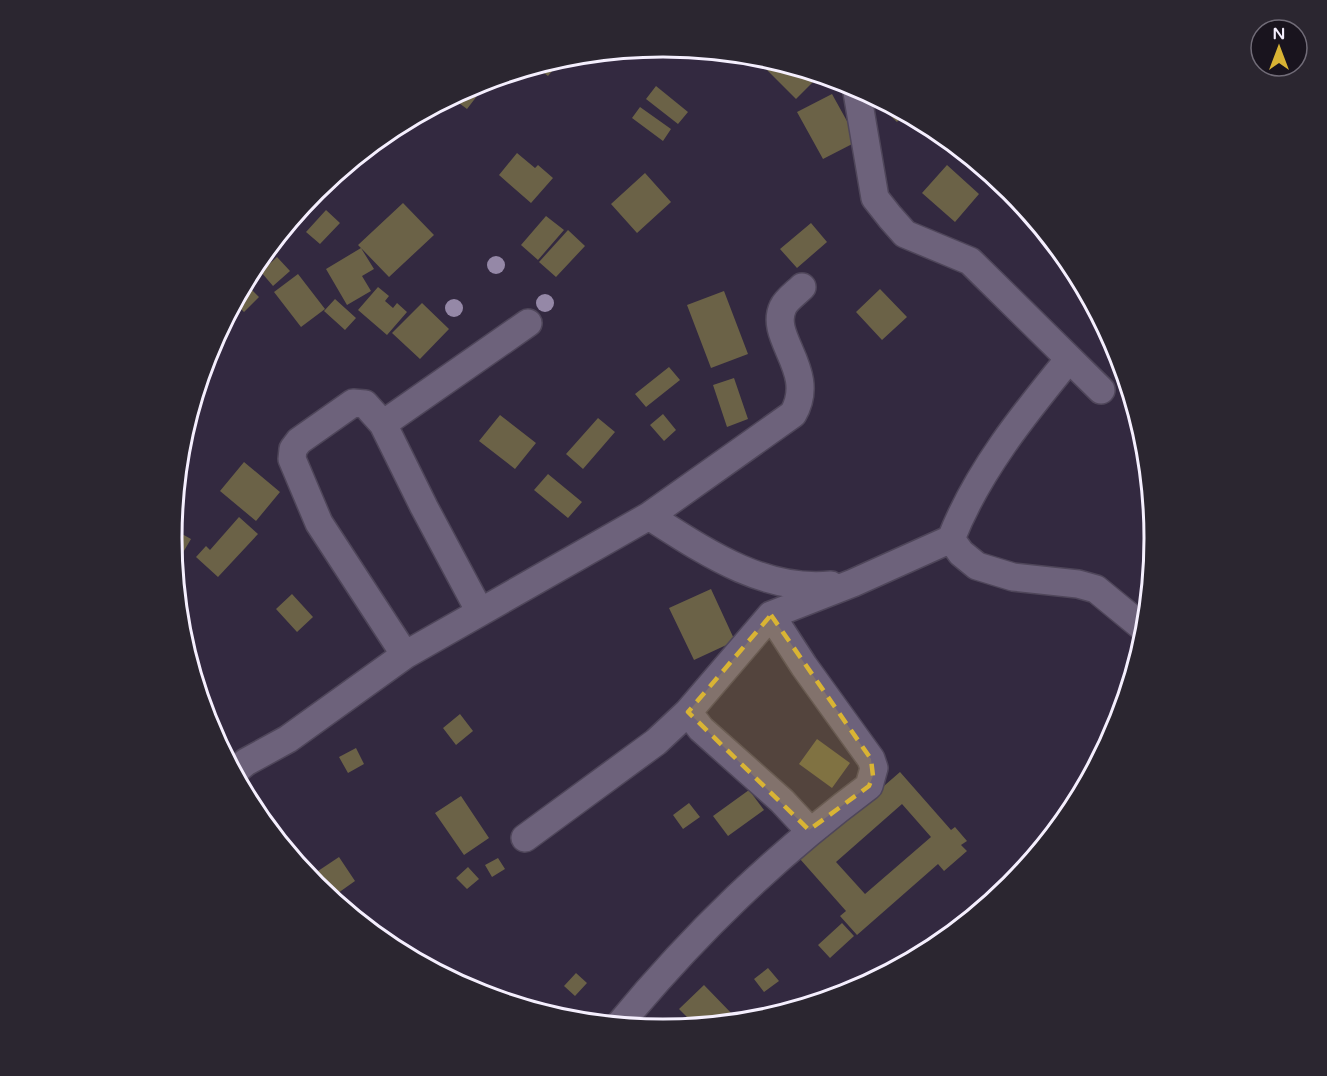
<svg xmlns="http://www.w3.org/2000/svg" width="1327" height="1076" viewBox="0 0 1327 1076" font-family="'Varela Round',sans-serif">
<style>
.building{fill:#6b6247;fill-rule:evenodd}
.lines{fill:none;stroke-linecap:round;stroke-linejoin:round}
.street-casing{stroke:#4f465a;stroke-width:30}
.street{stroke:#6d627b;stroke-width:27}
.tree{fill:#9588a7}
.marked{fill:#d9b434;fill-opacity:0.2;stroke:#d9b434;stroke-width:4.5;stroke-dasharray:12 8;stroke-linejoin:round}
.rim{fill:none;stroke:#f5effe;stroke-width:3}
</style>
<rect width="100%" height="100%" fill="#332940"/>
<!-- building -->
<path class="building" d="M767,58L813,72L818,77L796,99L761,64Z
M555,60L559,63L548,76L535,66Z
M490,79L467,109L451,97L476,84Z
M656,86L688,112L678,124L646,99Z
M832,94L858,141L823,159L797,112Z
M884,101L905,113L897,122L880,106Z
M640,107L671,129L663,141L632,118Z
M517,153L535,168L538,165L553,178L531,203L499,175Z
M947,165L979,194L955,222L922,193Z
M645,173L671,202L637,233L611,204Z
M1017,197L1028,211L1024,216L1011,205Z
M403,203L434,235L389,277L361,248L374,269L362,276L371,291L347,305L326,269L361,248L358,245Z
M326,210L340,223L320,244L306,232Z
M546,216L564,230L538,260L521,245Z
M811,223L827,242L797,268L780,249Z
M568,230L585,246L556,277L539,262Z
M277,257L290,271L273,286L261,272Z
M298,274L325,309L301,327L274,292Z
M246,284L259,297L244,312L235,303Z
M378,287L389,296L385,301L393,308L397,303L407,312L387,335L358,310Z
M880,289L907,317L882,340L856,312Z
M724,291L748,354L711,368L687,305Z
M335,299L356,318L345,330L324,311Z
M422,303L449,329L420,359L392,333Z
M669,367L680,380L646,407L635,394Z
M734,378L748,419L727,427L713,385Z
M663,414L676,430L664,441L650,425Z
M500,415L536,443L515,469L479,441Z
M598,418L615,432L583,469L566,454Z
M244,462L280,492L256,521L220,491Z
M548,474L582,502L568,518L534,490Z
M239,517L258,534L218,577L196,557L206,546L210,550Z
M173,529L191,539L175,566L172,538Z
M711,589L735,641L694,660L669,608Z
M292,594L313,617L297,632L276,609Z
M460,714L473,731L456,745L443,728Z
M817,739L850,763L832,788L799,764Z
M356,748L364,764L348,773L339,757Z
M900,772L951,830L955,827L967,841L961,845L967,851L944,871L938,864L857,935L840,916L846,911L800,859ZM902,804L931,837L865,894L836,862Z
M749,790L764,810L728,836L713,816Z
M461,796L489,838L464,855L435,813Z
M689,803L700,817L683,829L673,815Z
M339,857L355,881L331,898L309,877Z
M498,858L505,869L492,877L485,865Z
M468,867L479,879L467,889L456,878Z
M842,923L854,936L830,958L818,945Z
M768,968L779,981L764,992L754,979Z
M576,973L587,983L575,996L564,986Z
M704,985L734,1016L727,1023L696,1026L679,1009Z"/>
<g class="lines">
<defs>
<path id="street" d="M856,86L875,198L890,217L905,234L970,261L1101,390
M383,424L528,323
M649,516L793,414C818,371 768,338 783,307C786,300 796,293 802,287
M951,539L961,553L977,566L1013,577L1078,584L1096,589L1146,630
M405,655L319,523L292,459L293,449L299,441L353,403L365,404L383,424L424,507L480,612
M688,712L701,729L782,801L809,830
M234,772L246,762L288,739L405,655L649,516C704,551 763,592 831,585
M525,838L656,742L688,712L771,615L853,583L951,539C977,472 1024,414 1069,359
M619,1025C695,933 774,857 869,786L874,768L871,759L804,666L771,615"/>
</defs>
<!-- street casing -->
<use href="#street" class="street-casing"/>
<!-- street -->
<use href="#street" class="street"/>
</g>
<!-- trees -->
<g class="tree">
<circle cx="496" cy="265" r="9"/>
<circle cx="545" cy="303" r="9"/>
<circle cx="454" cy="308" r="9"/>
</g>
<!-- marked area -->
<path class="marked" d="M771,615L871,759L873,776L869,786L809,830L688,712Z"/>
<!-- crop -->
<path d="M0 0H1327V1076H0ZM182 538a481 481 0 1 1 962 0a481 481 0 1 1-962 0Z" fill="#2b2630" fill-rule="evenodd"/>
<path class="rim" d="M182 538a481 481 0 1 1 962 0a481 481 0 1 1-962 0Z"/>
<!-- north arrow -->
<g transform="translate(1279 48)"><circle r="28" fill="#19141e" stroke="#716c78" stroke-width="1.5"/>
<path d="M0-4.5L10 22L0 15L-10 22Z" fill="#d9b434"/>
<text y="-9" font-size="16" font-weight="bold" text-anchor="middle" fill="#f5effe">N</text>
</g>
</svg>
